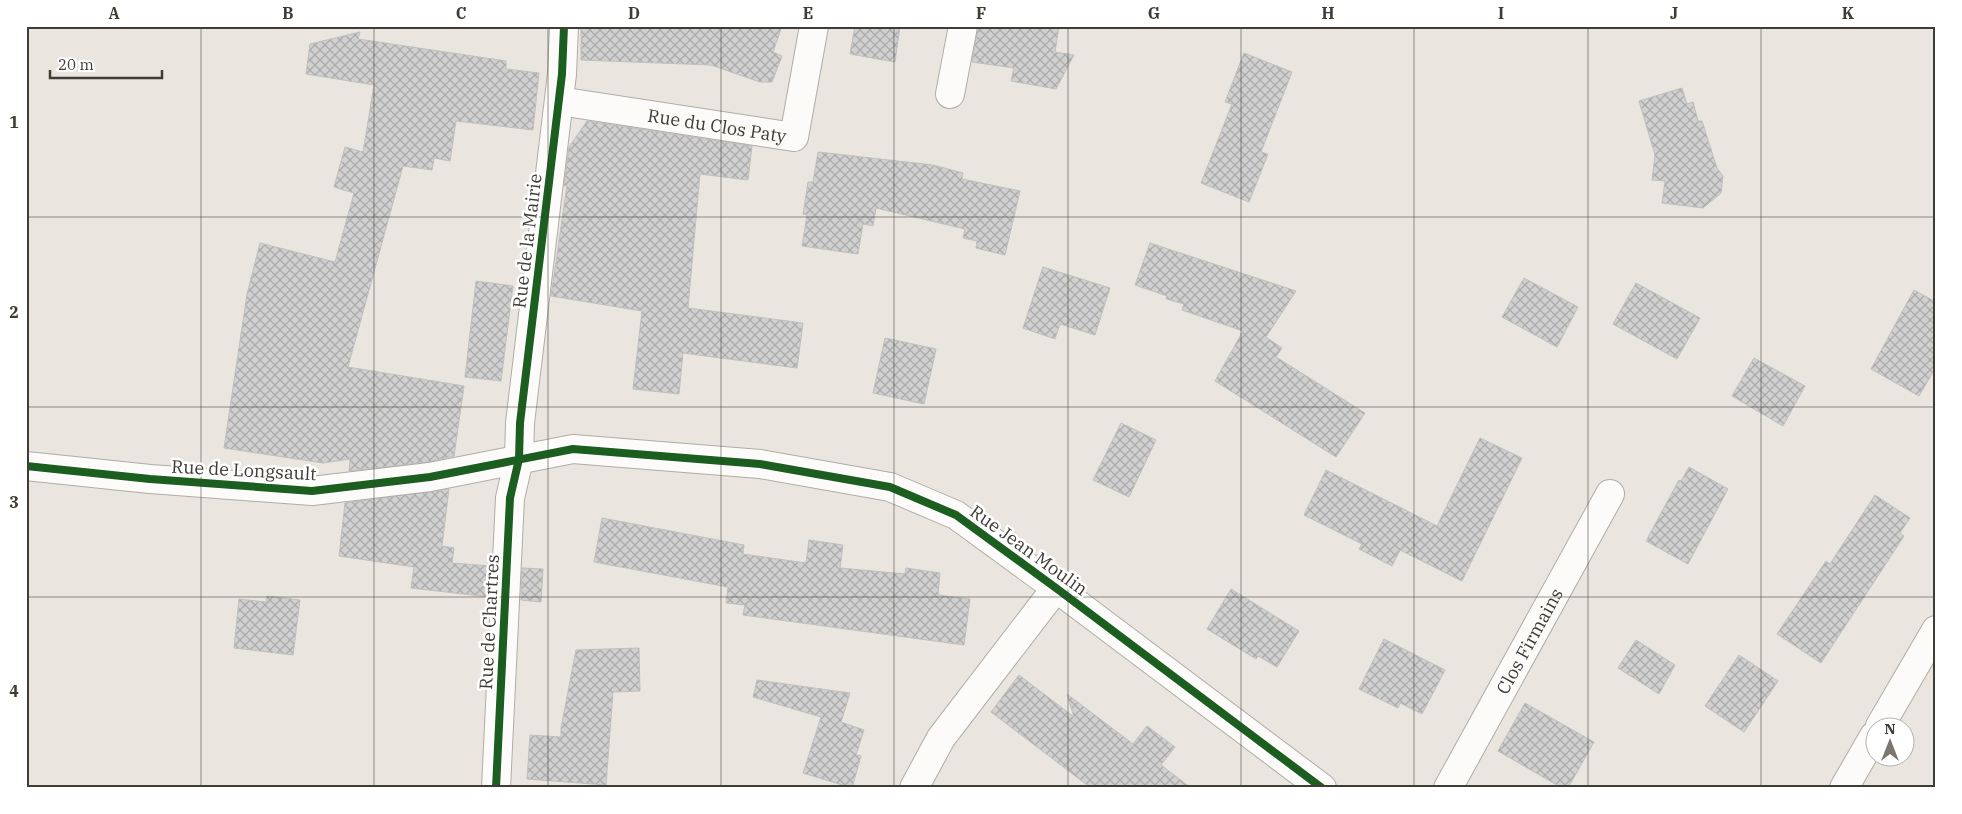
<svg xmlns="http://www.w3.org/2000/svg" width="1962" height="814" viewBox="0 0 1962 814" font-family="'IBM Plex Serif',serif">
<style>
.building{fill:url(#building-cross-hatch);stroke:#bfc0be}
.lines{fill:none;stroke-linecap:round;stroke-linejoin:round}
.minor-casing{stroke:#b0aca6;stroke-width:30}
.minor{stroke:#fcfbfa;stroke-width:28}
.cycleway-casing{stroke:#fff;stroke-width:11}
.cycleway{stroke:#1b5e20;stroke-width:8}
.grid{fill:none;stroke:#3f3b35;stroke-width:1;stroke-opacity:0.55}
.labels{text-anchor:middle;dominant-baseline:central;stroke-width:5;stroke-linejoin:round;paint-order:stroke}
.street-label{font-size:18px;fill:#3f3b35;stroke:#fff}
.neatline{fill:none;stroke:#3f3b35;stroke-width:2}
.grid-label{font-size:16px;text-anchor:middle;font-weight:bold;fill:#3f3b35}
</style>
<defs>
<pattern id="building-cross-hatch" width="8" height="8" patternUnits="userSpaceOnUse" patternTransform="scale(1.25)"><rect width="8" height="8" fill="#cfd0cf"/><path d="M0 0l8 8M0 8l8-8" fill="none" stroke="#a9aaa9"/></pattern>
</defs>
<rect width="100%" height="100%" fill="#eae5de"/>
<!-- building -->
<path class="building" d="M581,26L634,28V26H782L773,52L782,56L772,82H760L711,65L581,60Z
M855,26H900L895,62L850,54Z
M978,26H1059L1055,52L1074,55L1056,89L1011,81L1014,68L972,62Z
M360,32L358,39L506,61V69L539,73L533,130L456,121L450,161L434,158L432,170L403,166L348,367L464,386L454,456L428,462L349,471L350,459L323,463L224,448L247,294L260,243L335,262L354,193L334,187L345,147L363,152L374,85L306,74L310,44Z
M1244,53L1292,72L1261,152L1268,154L1249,202L1201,183L1232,104L1225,102Z
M1682,88L1687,104L1693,102L1698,121H1702L1717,168L1723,176L1721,193L1703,208L1662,203L1665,181L1652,180L1655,155L1639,101Z
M587,121L752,146L748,180L700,174L688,308L803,323L797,368L683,353L679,394L633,389L642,311L551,296L567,185L564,186L569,147Z
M818,152L933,165L963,173L962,179L1020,191L1005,255L976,248L977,241L963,238L965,229L876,208L873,226L863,224L858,254L802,246L807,215L803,214L808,182H813Z
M1150,243L1296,291L1266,337L1282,348L1276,357L1365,413L1336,457L1215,381L1243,331L1182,310L1184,304L1166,299L1167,296L1135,285Z
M1043,267L1110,288L1095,335L1060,324L1055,339L1023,328Z
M1524,278L1578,307L1557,347L1502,317Z
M476,281L513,286L501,381L465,377Z
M1636,283L1700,318L1677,359L1613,324Z
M1914,290L1936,302V367L1919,396L1871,369Z
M885,338L936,349L924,404L873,393Z
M1754,358L1805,386L1783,426L1732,396Z
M1121,423L1156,440L1129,497L1093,480Z
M1480,438L1522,458L1462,581L1400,550L1392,566L1359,549L1362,544L1304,515L1326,470L1437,526Z
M1689,467L1728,489L1688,564L1646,541L1679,480L1681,481Z
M449,489L442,546L454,548L452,563L491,566L490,597L411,588L414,567L339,556L345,503Z
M1875,495L1910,518L1900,533L1904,536L1821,663L1777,634L1826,561L1830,564Z
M602,518L744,545L743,554L806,563L809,540L843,545L840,568L905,574L906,568L940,573L938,595L970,599L964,645L743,615L745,605L726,603L728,587L594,562Z
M522,568L543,569L541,602L521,600Z
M1231,589L1299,631L1277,667L1258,656L1256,659L1207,629Z
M267,596L300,600L293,655L234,648L239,599L266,602Z
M1384,639L1445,670L1422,714L1400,703L1398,708L1359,689Z
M1636,640L1675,665L1659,694L1618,668Z
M639,648L640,691L613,692L606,785L527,779L530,735L561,737V728L576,650Z
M1739,655L1778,681L1744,732L1705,706Z
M1019,675L1074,717L1067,694L1133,744L1147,726L1175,747L1161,765L1191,788H1091L991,712Z
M757,680L850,693L841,722L864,730L856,755L861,756L852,788L803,773L821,717L753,697Z
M1525,703L1594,742L1568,788H1562L1498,751Z"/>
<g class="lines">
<defs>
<g id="minor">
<path d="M950,94L963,26"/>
<path id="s1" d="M559,101L794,137L814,26"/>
<path d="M26,466L150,479L312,491L430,477L573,449L760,464L890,487L956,515L1056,588L1322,788"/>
<path d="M1880,726L1936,630"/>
<path d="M496,788L510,498L519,459L520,423L562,74L564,26"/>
<path d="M914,788L941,738L1056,588"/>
<path id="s2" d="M1448,788L1610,494"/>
<path d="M1844,788L1874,736"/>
</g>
</defs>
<!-- minor casing -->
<use href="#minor" class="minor-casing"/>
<!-- minor -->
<use href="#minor" class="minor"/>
<defs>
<path id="cycleway" d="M26,466L150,479L312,491L430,477L573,449L760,464L890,487L956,515L1056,588L1322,788
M496,788L510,498L519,459L520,423L562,74L564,26"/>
</defs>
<!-- cycleway casing -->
<use href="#cycleway" class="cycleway-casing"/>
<!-- cycleway -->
<use href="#cycleway" class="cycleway"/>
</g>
<!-- grid -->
<path class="grid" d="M201,26V788M374,26V788M548,26V788M721,26V788M894,26V788M1068,26V788M1241,26V788M1414,26V788M1588,26V788M1761,26V788M26,217H1936M26,407H1936M26,597H1936"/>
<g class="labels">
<!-- street labels -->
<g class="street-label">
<text stroke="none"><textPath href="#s1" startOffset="160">Rue du Clos Paty</textPath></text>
<text transform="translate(527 241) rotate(-83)">Rue de la Mairie</text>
<text transform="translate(244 470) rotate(3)">Rue de Longsault</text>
<text transform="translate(1029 550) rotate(36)">Rue Jean Moulin</text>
<text transform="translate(489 622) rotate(-87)">Rue de Chartres</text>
<text stroke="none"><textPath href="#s2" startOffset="168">Clos Firmains</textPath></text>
</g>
</g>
<!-- border -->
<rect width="1962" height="814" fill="none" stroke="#ffffff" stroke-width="55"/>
<!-- north arrow -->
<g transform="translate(1890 742)"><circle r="24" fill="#ffffff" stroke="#b2b1ae"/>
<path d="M0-4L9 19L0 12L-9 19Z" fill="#7b7670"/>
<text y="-8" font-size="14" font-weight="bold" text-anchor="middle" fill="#3f3b35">N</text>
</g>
<!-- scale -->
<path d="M50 70v8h112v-8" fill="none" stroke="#3f3b35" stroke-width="2.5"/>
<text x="58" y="70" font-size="15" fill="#3f3b35" stroke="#ffffff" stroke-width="4" paint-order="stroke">20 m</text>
<rect x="28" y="28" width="1906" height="758" class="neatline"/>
<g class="grid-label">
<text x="114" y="19">A</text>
<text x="288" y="19">B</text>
<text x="461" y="19">C</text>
<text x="634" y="19">D</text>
<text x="808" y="19">E</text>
<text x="981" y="19">F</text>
<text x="1154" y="19">G</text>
<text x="1328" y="19">H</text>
<text x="1501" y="19">I</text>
<text x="1674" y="19">J</text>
<text x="1848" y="19">K</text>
<text x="14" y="128">1</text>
<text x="14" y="318">2</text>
<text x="14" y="508">3</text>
<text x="14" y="697">4</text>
</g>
</svg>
